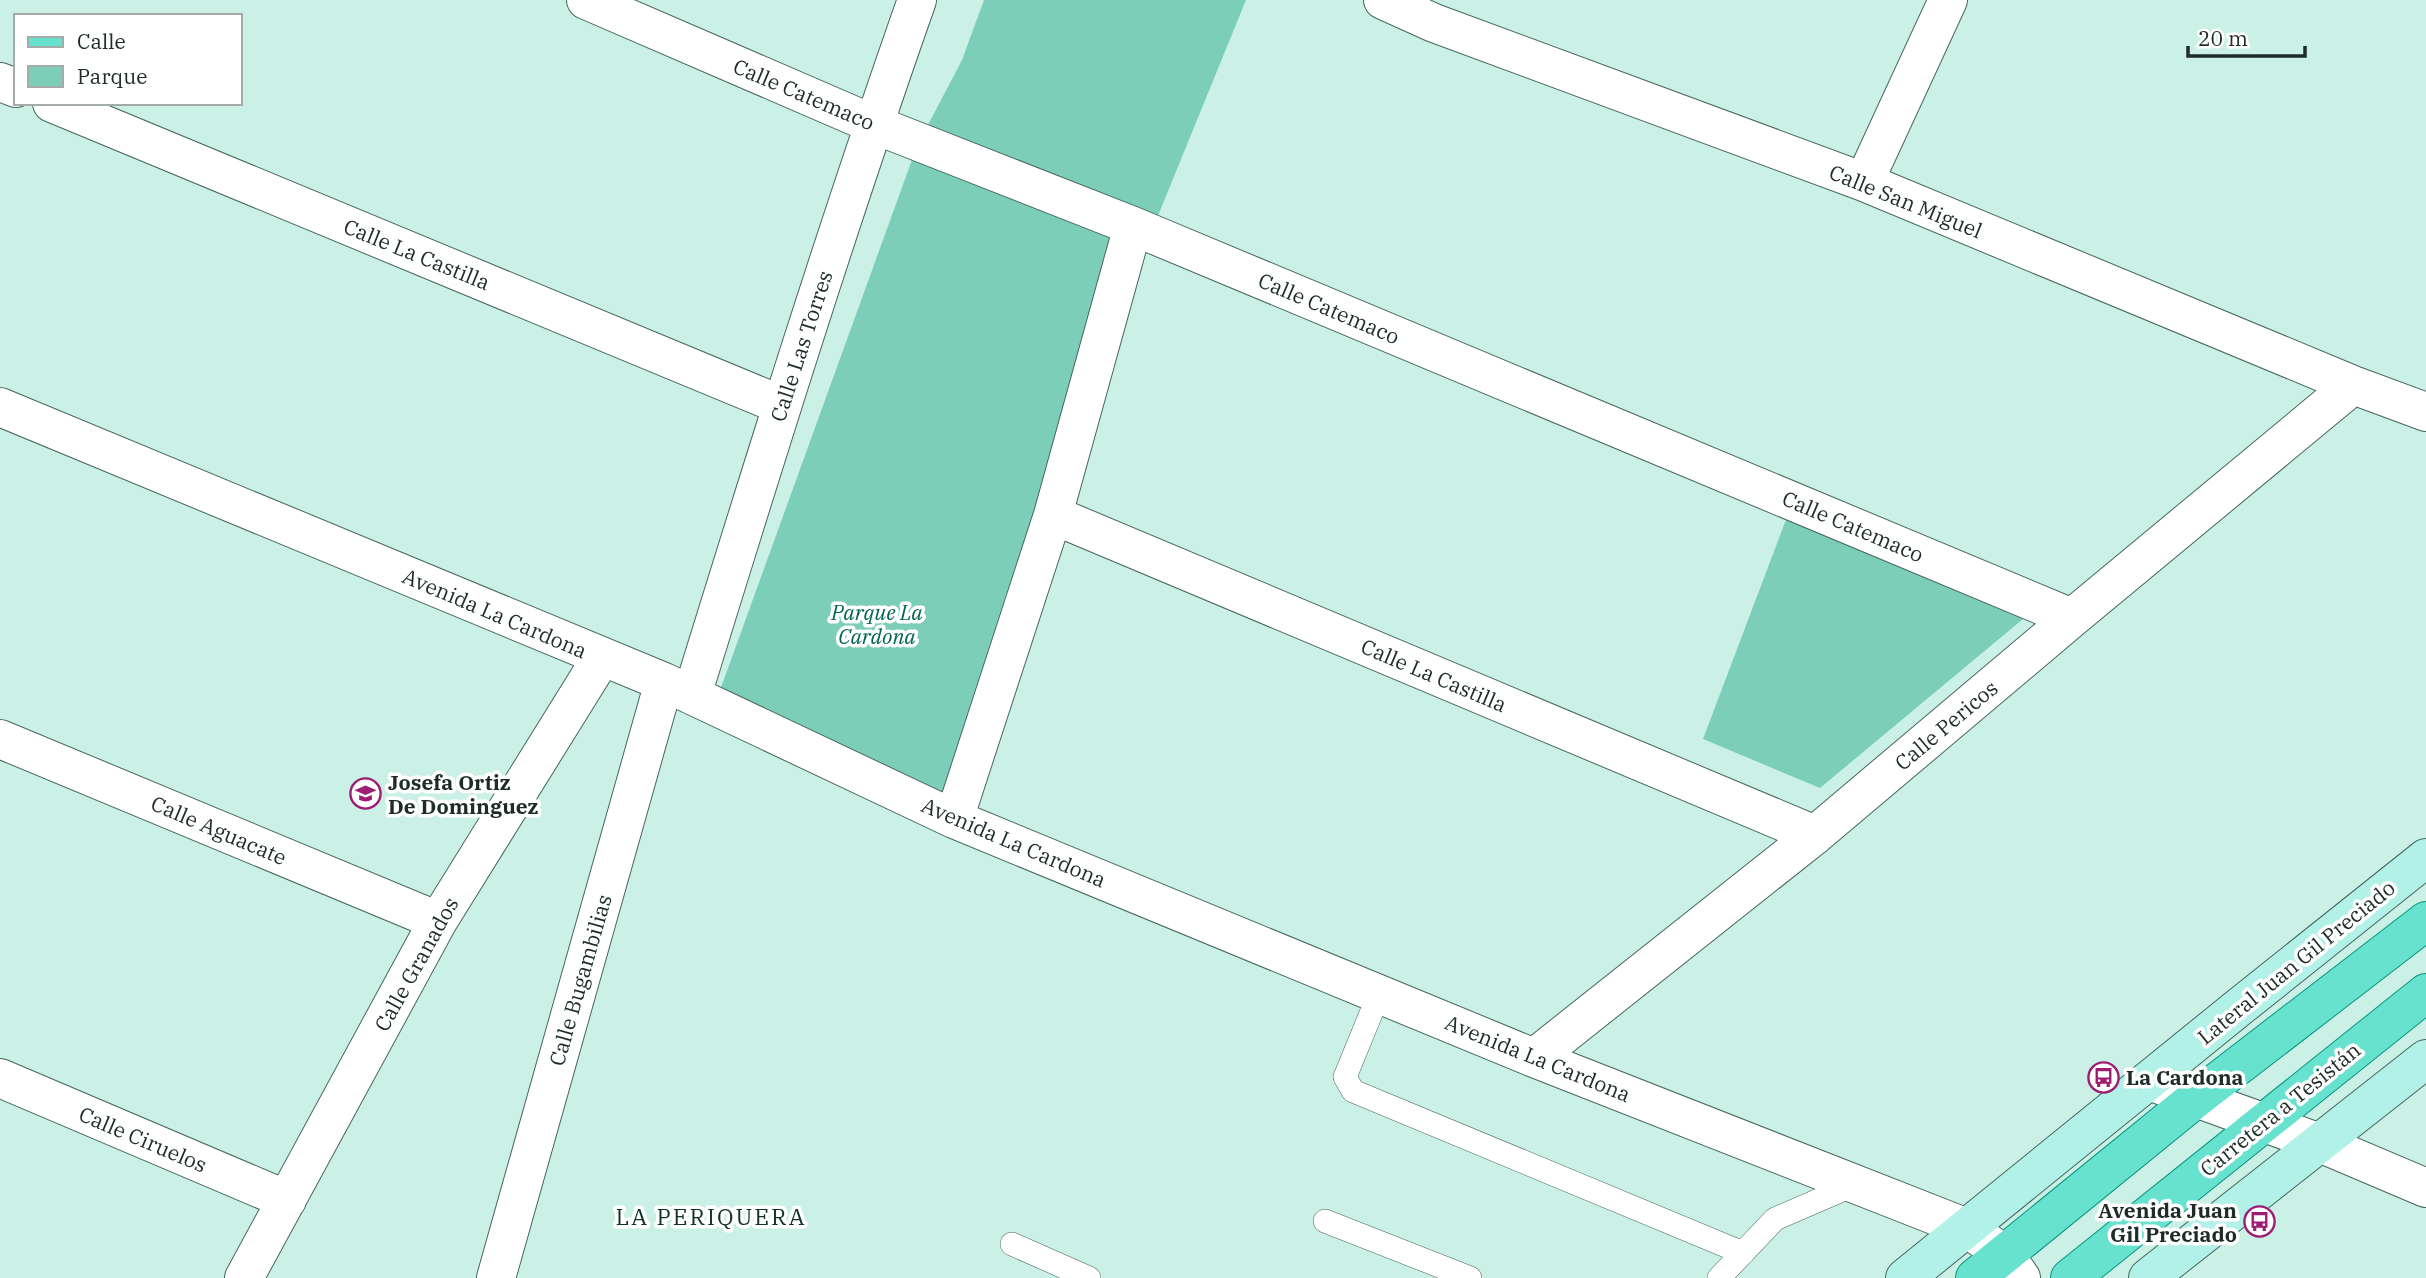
<svg xmlns="http://www.w3.org/2000/svg" width="2426" height="1278" viewBox="0 0 2426 1278" font-family="'IBM Plex Serif',serif">
<style>
.green{fill:#7cceb8}
.lines{fill:none;stroke-linecap:round;stroke-linejoin:round}
.lane-casing{stroke:#46675e;stroke-width:24}
.street-casing{stroke:#46675e;stroke-width:40}
.secondary-casing{stroke:#46675e;stroke-width:40}
.primary-casing{stroke:#0a967f;stroke-width:40}
.lane{stroke:#fff;stroke-width:23}
.street{stroke:#fff;stroke-width:38}
.secondary{stroke:#b2f1e7;stroke-width:38}
.primary{stroke:#66e2ce;stroke-width:38}
.labels{text-anchor:middle;dominant-baseline:central;stroke-width:7;stroke-linejoin:round;paint-order:stroke}
.street-label{font-size:21px;fill:#1e2c28;stroke:#fff}
.park-label{font-size:21px;font-style:italic;fill:#006453;stroke:#fff}
.poi-label{font-size:21px;font-weight:bold;fill:#1e2c28;stroke:#fff;text-anchor:start}
.neighbourhood-label{font-size:23px;letter-spacing:2px;fill:#11322a;stroke:#fff}
</style>
<rect width="100%" height="100%" fill="#cbf0e6"/>
<!-- green -->
<path class="green" d="M984,0H1246L1155,223L943,809L719,693L917,146L962,60Z
M1790,509L2029,614L1820,788L1703,739Z"/>
<g class="lines">
<defs>
<path id="lane" d="M1379,994L1345,1077L1353,1091L1743,1253
M1325,1221L1470,1278
M1012,1244L1089,1278
M1719,1278L1775,1219L1856,1184"/>
<path id="street" d="M586,0L873,124L1133,226L2072,618
M1383,0L1434,23L1864,182L2353,385L2426,412
M0,82L16,88
M52,103L781,405
M1864,182L1948,0
M0,407L664,682L954,819L1534,1058L1967,1228L2005,1255L2021,1278
M1053,515L1815,835
M692,695C764,462 836,230 917,0
M0,739L438,921
M954,819L1053,515L1133,226
M1534,1058L1815,835L2072,618L2353,385
M0,1078L287,1200
M2149,1081L2320,1143L2426,1188
M244,1278L438,921L602,657
M496,1278L664,682"/>
<path id="secondary" d="M1905,1278L2238,1008L2426,858
M2148,1278L2426,1059"/>
<path id="primary" d="M1975,1278L2195,1099L2426,921
M2070,1278L2426,993"/>
</defs>
<!-- lane casing -->
<use href="#lane" class="lane-casing"/>
<!-- street casing -->
<use href="#street" class="street-casing"/>
<!-- secondary casing -->
<use href="#secondary" class="secondary-casing"/>
<!-- primary casing -->
<use href="#primary" class="primary-casing"/>
<!-- lane -->
<use href="#lane" class="lane"/>
<!-- street -->
<use href="#street" class="street"/>
<!-- secondary -->
<use href="#secondary" class="secondary"/>
<!-- primary -->
<use href="#primary" class="primary"/>
</g>
<!-- icons -->
<defs>
<symbol id="school-ring" viewBox="-11 -11 22 22"><circle r="9.5" fill="#fff" stroke="#9c1d71" stroke-width="1.5"/><path d="M0-5L7-2L0 1L-7-2ZM-4 1L0 2.5L4 1V4Q0 6-4 4Z" fill="#9c1d71"/></symbol>
<symbol id="bus-ring" viewBox="-11 -11 22 22"><circle r="9.5" fill="#fff" stroke="#9c1d71" stroke-width="1.5"/><path d="M-5-6H5V4H4V6H2V4H-2V6H-4V4H-5ZM-3.5-4V0h7V-4ZM-3.5 1.2v1.5H-2V1.2ZM2 1.2v1.5H3.5V1.2Z" fill="#9c1d71"/></symbol>
</defs>
<g fill-rule="evenodd">
<use href="#school-ring" x="348" y="776" width="35" height="35"/>
<use href="#bus-ring" x="2086" y="1060" width="35" height="35"/>
<use href="#bus-ring" x="2242" y="1204" width="35" height="35"/>
</g>
<g class="labels">
<!-- street labels -->
<g class="street-label">
<text transform="translate(804 94) rotate(23)">Calle Catemaco</text>
<text transform="translate(1906 201) rotate(22)">Calle San Miguel</text>
<text transform="translate(417 254) rotate(22)">Calle La Castilla</text>
<text transform="translate(1329 308) rotate(23)">Calle Catemaco</text>
<text transform="translate(801 346) rotate(-72)">Calle Las Torres</text>
<text transform="translate(1853 526) rotate(23)">Calle Catemaco</text>
<text transform="translate(495 613) rotate(23)">Avenida La Cardona</text>
<text transform="translate(1434 675) rotate(23)">Calle La Castilla</text>
<text transform="translate(1946 725) rotate(-40)">Calle Pericos</text>
<text transform="translate(219 830) rotate(23)">Calle Aguacate</text>
<text transform="translate(1014 842) rotate(23)">Avenida La Cardona</text>
<text transform="translate(2296 962) rotate(-39)">Lateral Juan Gil Preciado</text>
<text transform="translate(416 964) rotate(-61)">Calle Granados</text>
<text transform="translate(580 980) rotate(-74)">Calle Bugambilias</text>
<text transform="translate(1538 1058) rotate(22)">Avenida La Cardona</text>
<text transform="translate(2280 1109) rotate(-39)">Carretera a Tesistán</text>
<text transform="translate(143 1139) rotate(23)">Calle Ciruelos</text>
</g>
<!-- park labels -->
<g class="park-label">
<text x="877" y="612">Parque La<tspan x="877" dy="24">Cardona</tspan></text>
</g>
<!-- poi labels -->
<g class="poi-label">
<text x="388" y="782">Josefa Ortiz<tspan x="388" dy="24">De Dominguez</tspan></text>
<text x="2126" y="1077">La Cardona</text>
<text x="2237" y="1210" text-anchor="end">Avenida Juan<tspan x="2237" dy="24">Gil Preciado</tspan></text>
</g>
<!-- neighbourhood labels -->
<g class="neighbourhood-label">
<text x="711" y="1216">LA PERIQUERA</text>
</g>
</g>
<!-- legend -->
<rect x="14" y="14" width="228" height="91" fill="#ffffff" stroke="#a5aba9" stroke-width="2"/>
<rect x="28" y="37" width="35" height="10" fill="#66e2ce" stroke="#a5aba9" stroke-width="2"/>
<text x="77" y="49" font-size="21" fill="#1e2c28">Calle</text>
<rect x="28" y="66" width="35" height="21" fill="#7cceb8" stroke="#a5aba9" stroke-width="2"/>
<text x="77" y="84" font-size="21" fill="#1e2c28">Parque</text>
<!-- scale -->
<path d="M2188 46v10h117v-10" fill="none" stroke="#1e2c28" stroke-width="3.5"/>
<text x="2198" y="46" font-size="21" fill="#1e2c28" stroke="#ffffff" stroke-width="5" paint-order="stroke">20 m</text>
</svg>
